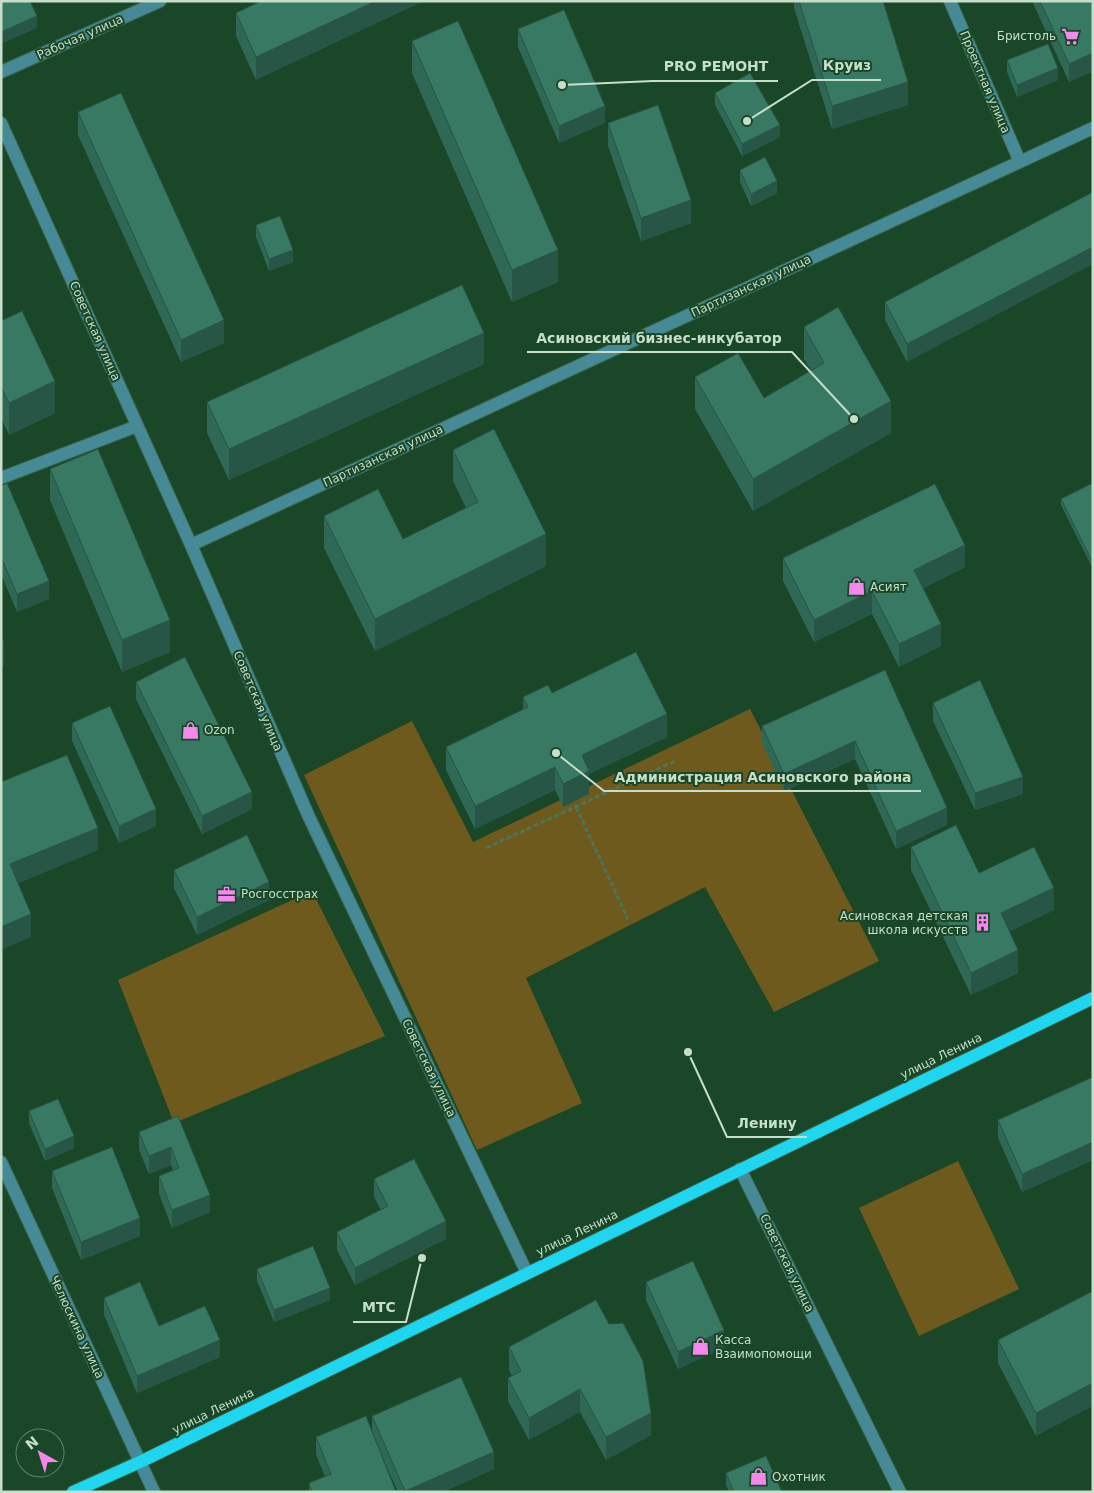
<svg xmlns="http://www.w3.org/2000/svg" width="1094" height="1493" viewBox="0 0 1094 1493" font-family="'DejaVu Sans',sans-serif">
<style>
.green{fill:#6e5a1c}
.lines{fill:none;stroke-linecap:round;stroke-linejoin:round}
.minor-casing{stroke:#3c6548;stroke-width:14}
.major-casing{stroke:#3c6548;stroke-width:14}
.path{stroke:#4e7559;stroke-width:3;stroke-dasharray:5 2.5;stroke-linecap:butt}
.minor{stroke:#458a96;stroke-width:12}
.major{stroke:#1fd6f0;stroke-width:12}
.wall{fill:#306856}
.shaded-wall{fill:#275546}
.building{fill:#387964;stroke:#275546}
.labels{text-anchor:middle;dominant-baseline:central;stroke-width:4;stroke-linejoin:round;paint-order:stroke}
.poi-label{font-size:12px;fill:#c6deca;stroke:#194727;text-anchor:start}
.street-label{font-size:12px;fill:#c6deca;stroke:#194727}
.leader{fill:none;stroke:#c6deca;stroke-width:2}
.callout-dot{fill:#c6deca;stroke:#194727;stroke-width:2}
.callout-label{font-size:14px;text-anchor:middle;font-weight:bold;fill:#c6deca;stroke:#194727;stroke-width:4;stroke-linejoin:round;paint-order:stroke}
</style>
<rect width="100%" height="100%" fill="#194727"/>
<!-- green -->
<path class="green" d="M750,709L879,961L774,1012L705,887L526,978L582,1103L477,1150L304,775L412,721L473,842Z
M312,891L385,1036L174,1123L118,980Z
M958,1161L1019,1289L919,1336L859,1208Z"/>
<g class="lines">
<defs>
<path id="minor" d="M950,1L1020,162
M1,72L160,1
M1,123L191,545L309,817L527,1273
M1,478L137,426
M191,545L1093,128
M1,1162L154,1492
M740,1169L900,1492"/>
<path id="major" d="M73,1492L140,1462L1093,998"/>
</defs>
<!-- minor casing -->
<use href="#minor" class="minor-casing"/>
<!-- major casing -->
<use href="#major" class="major-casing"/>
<!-- path -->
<path class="path" d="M576,807L628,919
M486,848L675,761"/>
<!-- minor -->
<use href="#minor" class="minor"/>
<!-- major -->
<use href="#major" class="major"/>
</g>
<!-- wall -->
<path class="wall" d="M261,1L256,80L236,36V13Z
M794,1H883L908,105L832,129L794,8Z
M1032,1H1093V71L1069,82Z
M518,29L605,123L559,143L518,47Z
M412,41L558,282L512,302L412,73Z
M1007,60L1058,80L1017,97L1007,72Z
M715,93L780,137L742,156L715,105Z
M78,112L224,343L181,362L78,135Z
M608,123L691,223L641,241L608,146Z
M740,170L777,193L751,206L740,182Z
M1093,192L907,362L885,320V302Z
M256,225L293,262L269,271L256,237Z
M1,321L55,413L9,435L1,418Z
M804,327L891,433L753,511L695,409V377L764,398L811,371L804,359Z
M484,364L229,480L207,433V402Z
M453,450L546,566L375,651L324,548V516L403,539L466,508L453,481Z
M50,469L170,652L122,672L50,500Z
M1093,483V569L1061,505V499Z
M1,486L49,599L17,612L1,574Z
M783,558L965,567L923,588L941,646L899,667L872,614L814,642L783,581Z
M885,670L947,825L896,849L855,759L784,791L762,743V726Z
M136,682L252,809L202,834L136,699Z
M552,693L667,737L589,774V794L563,807L555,790L475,829L446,770V747L523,709V697Z
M933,703L1023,794L975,810L933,721Z
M72,723L156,826L119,843L72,741Z
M911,847L979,873L1054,910L1010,931L1018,973L971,995L911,870Z
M174,870L269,900L197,935L174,888Z
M1093,1077V1160L1022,1192L998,1138V1120Z
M29,1111L74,1148L45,1161L29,1123Z
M178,1116L210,1212L172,1228L159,1194V1176L173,1170L171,1165L149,1174L139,1150V1132Z
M52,1171L140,1236L81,1260L52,1188Z
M374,1179L446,1239L355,1285L337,1250V1232L381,1210L374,1197Z
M257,1269L330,1300L274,1322L257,1281Z
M646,1282L724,1348L678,1369L646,1300Z
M1093,1291L1036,1436L998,1363V1340Z
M104,1298L159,1326L220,1357L137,1393L104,1315Z
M596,1300L651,1435L606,1460L580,1412L529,1440L508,1401V1378L512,1376L509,1370V1347Z
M372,1416L494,1469L443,1492H398L379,1450L396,1492H309V1483L325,1477L316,1454V1437L372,1432Z
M726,1473L782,1492H729L726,1485Z"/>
<!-- shaded-wall -->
<path class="shaded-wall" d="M376,1H424L256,80V57Z
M37,16V28L1,44V32Z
M1093,53V71L1069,82V64Z
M1058,68V80L1017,97V85Z
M908,82V105L832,129V106Z
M605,106V123L559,143V126Z
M780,125V137L742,156V144Z
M777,181V193L751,206V194Z
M691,200V223L641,241V218Z
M1093,247V264L907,362V344Z
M293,250V262L269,271V259Z
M558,250V282L512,302V270Z
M224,320V343L181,362V340Z
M484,333V364L229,480V449Z
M55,381V413L9,435V403Z
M891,401V433L753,511V479Z
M546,534V566L375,651V619Z
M965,545V567L914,592V570Z
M49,581V599L17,612V594Z
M872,591V614L814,642V620Z
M170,620V652L122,672V640Z
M941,624V646L899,667V644Z
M4,643V666L1,667V644Z
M667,714V737L589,774V794L563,807V784L582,755Z
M855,741V759L784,791V774Z
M555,767V790L475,829V806Z
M1023,777V794L975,810V793Z
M252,792V809L202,834V816Z
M947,808V825L896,849V831Z
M156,809V826L119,843V826Z
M98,828V850L10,887V864Z
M269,882V900L197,935V917Z
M1054,888V910L1001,935V913Z
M31,914V937L1,950V927Z
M1018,950V973L971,995V973Z
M74,1136V1148L45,1161V1149Z
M1093,1142V1160L1022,1192V1174Z
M171,1147V1165L149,1174V1156Z
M210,1195V1212L172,1228V1210Z
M140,1218V1236L81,1260V1242Z
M446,1221V1239L355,1285V1268Z
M330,1288V1300L274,1322V1310Z
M724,1330V1348L678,1369V1352Z
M220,1340V1357L137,1393V1376Z
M1093,1383V1406L1036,1436V1413Z
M580,1389V1412L529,1440V1418Z
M651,1413V1435L606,1460V1437Z
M494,1452V1469L443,1492H405V1491Z"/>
<!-- building -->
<path class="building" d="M1,1H30L37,16L1,32Z
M261,1H376L256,57L236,13Z
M799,1H883L908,82L832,106Z
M1040,1H1093V53L1069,64Z
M564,10L605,106L559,126L518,29Z
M458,21L558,250L512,270L412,41Z
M1048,44L1058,68L1017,85L1007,60Z
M750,73L780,125L742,144L715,93Z
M121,93L224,320L181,340L78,112Z
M658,105L691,200L641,218L608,123Z
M765,157L777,181L751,194L740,170Z
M1093,192V247L907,344L885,302Z
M280,216L293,250L269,259L256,225Z
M462,285L484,333L229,449L207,402Z
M838,307L891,401L753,479L695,377L738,353L764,398L824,363L804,327Z
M22,311L55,381L9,403L1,386V321Z
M494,429L546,534L375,619L324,516L378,489L403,539L478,502L453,450Z
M98,449L170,620L122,640L50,469Z
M7,483L49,581L17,594L1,557V486Z
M1093,483V563L1061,499Z
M935,484L965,545L914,570L941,624L899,644L872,591L814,620L783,558Z
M1,636L4,643L1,644Z
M636,652L667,714L582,755L589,771L563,784L555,767L475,806L446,747L528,707L523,697L548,685L552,693Z
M185,657L252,792L202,816L136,682Z
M885,670L947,808L896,831L855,741L784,774L762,726Z
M980,680L1023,777L975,793L933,703Z
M110,706L156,809L119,826L72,723Z
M67,755L98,828L10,864L31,914L1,927V782Z
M956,825L979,873L1034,847L1054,888L1001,913L1018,950L971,973L911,847Z
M247,835L269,882L197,917L174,870Z
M1093,1077V1142L1022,1174L998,1120Z
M58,1099L74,1136L45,1149L29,1111Z
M178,1116L210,1195L172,1210L159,1176L179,1168L171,1147L149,1156L139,1132Z
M112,1147L140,1218L81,1242L52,1171Z
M414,1159L446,1221L355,1268L337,1232L388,1206L374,1179Z
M313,1246L330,1288L274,1310L257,1269Z
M693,1261L724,1330L678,1352L646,1282Z
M140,1282L159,1326L205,1306L220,1340L137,1376L104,1298Z
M1093,1291V1383L1036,1413L998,1340Z
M596,1300L609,1324L623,1323L643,1361L651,1413L606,1437L580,1389L529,1418L508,1378L521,1371L509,1347Z
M461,1377L494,1452L405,1491L372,1416Z
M366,1416L396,1492H312L309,1483L331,1474L316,1437Z
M766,1456L782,1492H734L726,1473Z"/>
<!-- icons -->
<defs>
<symbol id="supermarket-bare" viewBox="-9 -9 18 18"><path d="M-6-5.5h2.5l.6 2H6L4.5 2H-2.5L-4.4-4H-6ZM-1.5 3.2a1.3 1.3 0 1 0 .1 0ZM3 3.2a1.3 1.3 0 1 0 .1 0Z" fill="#f688ed" stroke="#194727" stroke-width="2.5" paint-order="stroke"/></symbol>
<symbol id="shop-bare" viewBox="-9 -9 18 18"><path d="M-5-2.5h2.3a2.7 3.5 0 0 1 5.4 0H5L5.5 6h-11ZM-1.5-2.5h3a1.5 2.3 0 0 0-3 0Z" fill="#f688ed" stroke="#194727" stroke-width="2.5" paint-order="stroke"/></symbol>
<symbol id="office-bare" viewBox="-9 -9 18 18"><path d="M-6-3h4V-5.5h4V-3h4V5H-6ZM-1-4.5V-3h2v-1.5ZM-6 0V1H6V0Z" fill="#f688ed" stroke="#194727" stroke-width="2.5" paint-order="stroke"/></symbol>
<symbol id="building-bare" viewBox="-9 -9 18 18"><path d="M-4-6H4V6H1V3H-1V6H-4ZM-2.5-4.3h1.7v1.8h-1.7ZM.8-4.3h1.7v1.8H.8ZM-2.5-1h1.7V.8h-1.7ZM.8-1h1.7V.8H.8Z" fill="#f688ed" stroke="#194727" stroke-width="2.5" paint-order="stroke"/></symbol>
</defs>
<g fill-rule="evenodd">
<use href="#supermarket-bare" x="1058" y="24" width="25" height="25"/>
<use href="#shop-bare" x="844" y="574" width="25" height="25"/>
<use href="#shop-bare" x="178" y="718" width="25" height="25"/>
<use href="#office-bare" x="214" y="882" width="25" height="25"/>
<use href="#building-bare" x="970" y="910" width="25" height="25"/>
<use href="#shop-bare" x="688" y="1334" width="25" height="25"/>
<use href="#shop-bare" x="746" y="1464" width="25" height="25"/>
</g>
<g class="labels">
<!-- poi labels -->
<g class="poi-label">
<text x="1056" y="36" text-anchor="end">Бристоль</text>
<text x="870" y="587">Асият</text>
<text x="204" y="730">Ozon</text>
<text x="241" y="894">Росгосстрах</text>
<text x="968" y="916" text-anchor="end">Асиновская детская<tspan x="968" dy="14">школа искусств</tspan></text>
<text x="715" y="1340">Касса<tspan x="715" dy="14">Взаимопомощи</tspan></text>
<text x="772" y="1477">Охотник</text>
</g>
<!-- street labels -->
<g class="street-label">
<text transform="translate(80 37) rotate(-24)">Рабочая улица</text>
<text transform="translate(985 82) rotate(67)">Проектная улица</text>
<text transform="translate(751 286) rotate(-25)">Партизанская улица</text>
<text transform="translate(95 331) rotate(66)">Советская улица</text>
<text transform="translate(383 456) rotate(-25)">Партизанская улица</text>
<text transform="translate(258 701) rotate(67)">Советская улица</text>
<text transform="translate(941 1056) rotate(-26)">улица Ленина</text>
<text transform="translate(429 1068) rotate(64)">Советская улица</text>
<text transform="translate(577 1233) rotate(-26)">улица Ленина</text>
<text transform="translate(787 1263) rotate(64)">Советская улица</text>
<text transform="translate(77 1327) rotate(65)">Челюскина улица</text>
<text transform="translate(213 1411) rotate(-26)">улица Ленина</text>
</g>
</g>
<!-- callouts -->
<path class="leader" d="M747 121L812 80H881M562 85L653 81H778M854 419L792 352H527M556 753L604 791H921M688 1052L727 1137H807M422 1258L406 1322H353"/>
<g class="callout-dot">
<circle cx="747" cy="121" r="5"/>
<circle cx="562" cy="85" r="5"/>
<circle cx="854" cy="419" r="5"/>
<circle cx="556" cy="753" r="5"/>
<circle cx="688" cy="1052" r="5"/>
<circle cx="422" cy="1258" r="5"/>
</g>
<g class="callout-label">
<text x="847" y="70">Круиз</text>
<text x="716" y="71">PRO РЕМОНТ</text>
<text x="659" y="343">Асиновский бизнес-инкубатор</text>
<text x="763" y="782">Администрация Асиновского района</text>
<text x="767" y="1128">Ленину</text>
<text x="379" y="1312">МТС</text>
</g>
<!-- border -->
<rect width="1094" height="1493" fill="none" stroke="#c6deca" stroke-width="5"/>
<!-- north arrow -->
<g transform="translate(40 1453) rotate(321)"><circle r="24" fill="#194727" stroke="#5e8368"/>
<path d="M0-4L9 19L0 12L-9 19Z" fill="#f688ed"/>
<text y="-8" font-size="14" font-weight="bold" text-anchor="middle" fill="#c6deca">N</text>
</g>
</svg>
